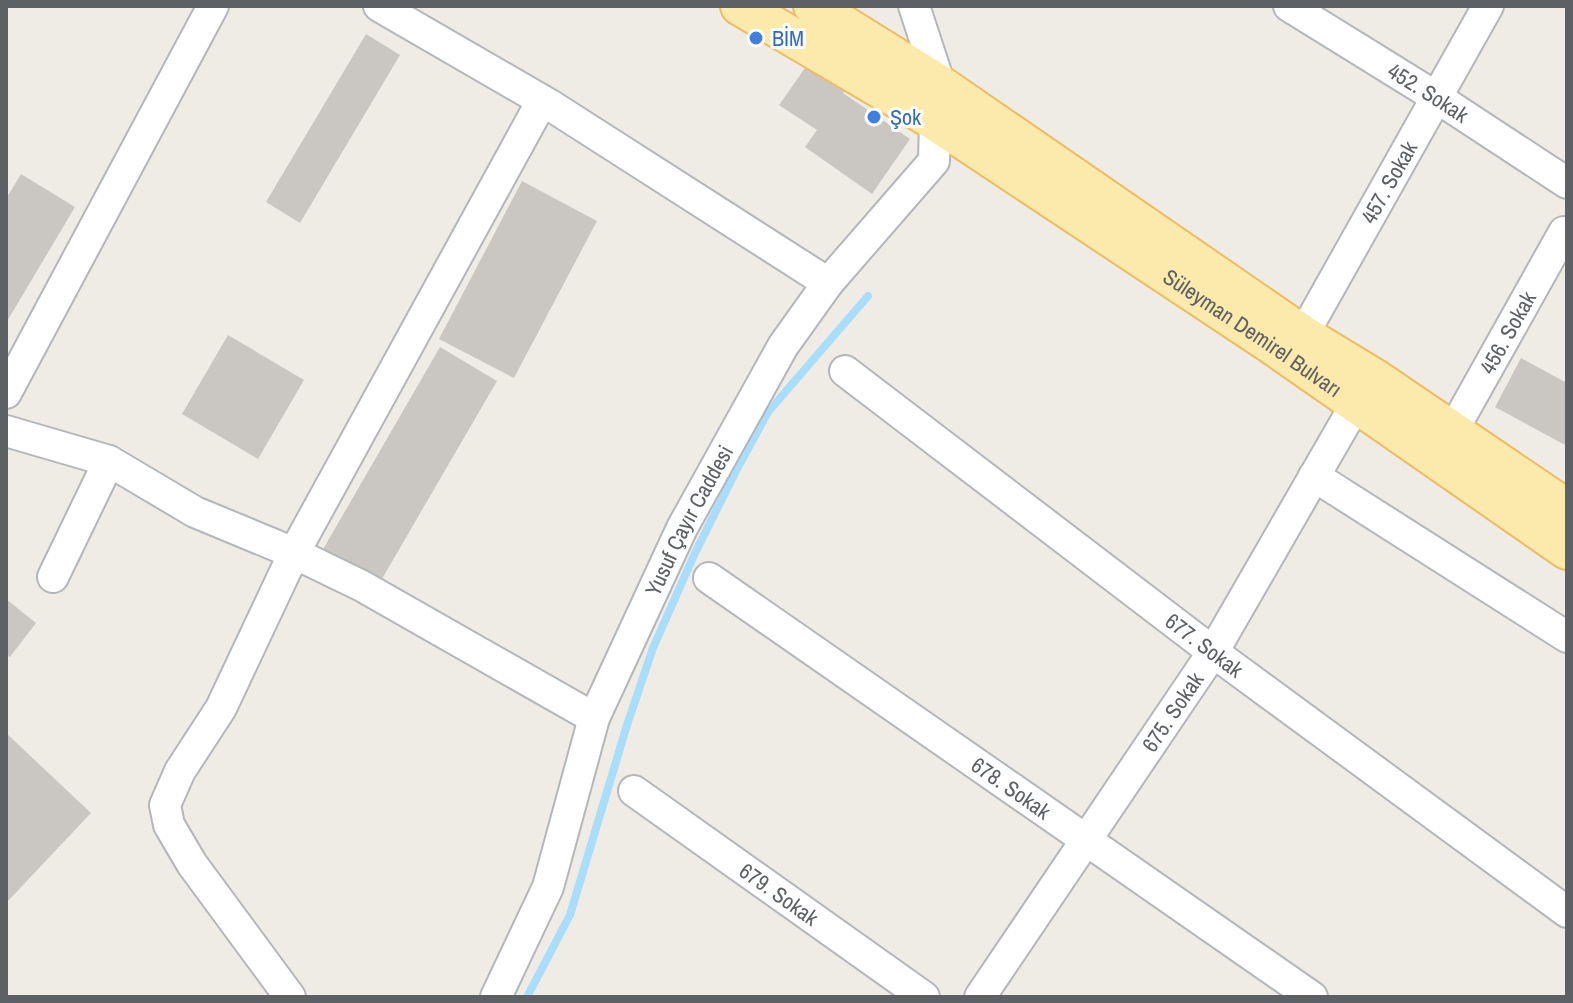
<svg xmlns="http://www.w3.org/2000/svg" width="1573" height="1003" viewBox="0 0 1573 1003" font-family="'Archivo Narrow',sans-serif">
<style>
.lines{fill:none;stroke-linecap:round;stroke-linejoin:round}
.stream{stroke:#a8ddfc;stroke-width:8}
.building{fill:#cac7c2}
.minor-casing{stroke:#b3b6ba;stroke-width:34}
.major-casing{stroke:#edbc60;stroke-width:42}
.minor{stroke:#fff;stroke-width:30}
.major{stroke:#fceaad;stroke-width:38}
.shop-dot{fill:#3f7fe0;stroke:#fff;stroke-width:3}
.labels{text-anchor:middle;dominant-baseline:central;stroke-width:6;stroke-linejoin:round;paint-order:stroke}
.shop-label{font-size:22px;fill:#366cbe;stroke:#fff;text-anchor:start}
.street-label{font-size:22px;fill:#5d6165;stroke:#fff}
</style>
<rect width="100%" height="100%" fill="#efece5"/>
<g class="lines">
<!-- stream -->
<path class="stream" d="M527,997L570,915L627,725L653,648L695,553L738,467L768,412L868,296"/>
</g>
<!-- building -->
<path class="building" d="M366,34L400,55L300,223L266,202Z
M810,61L847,87L843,93L910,139L872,194L805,147L817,130L779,105Z
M21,174L75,207L6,323V199Z
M522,181L597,221L514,378L439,339Z
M228,335L304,380L258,459L182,414Z
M440,347L497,381L379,584L322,551Z
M1521,358L1567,383V446L1495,407Z
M6,599L36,623L10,657L6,654Z
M6,733L91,813L6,903Z"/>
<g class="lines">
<defs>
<g id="minor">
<path d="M379,6L550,105L828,283"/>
<path id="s1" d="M1289,6L1436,97L1567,183"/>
<path id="s2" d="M1291,352L1303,335L1488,6"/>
<path id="s3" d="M845,371L1213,652L1567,912"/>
<path d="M6,393L213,6"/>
<path d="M6,431L109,461L195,512L294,553L362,586L594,718"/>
<path id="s4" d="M1452,432L1564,232"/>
<path d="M1314,476L1567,637"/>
<path d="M53,577L109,461"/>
<path id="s5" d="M709,578L1312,997"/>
<path id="s6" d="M634,791L924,997"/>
<path d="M290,997L192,864L169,825L165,805L180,771L221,708L294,553L542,101"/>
<path id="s7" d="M496,997L548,887L594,718L682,528L783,346L828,283L934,161L935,121L940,85L914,6"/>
<path id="s8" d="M980,997L1213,652L1356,404L1369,385"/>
</g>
<g id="major">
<path id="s9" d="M740,6L935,121L1271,344L1567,550"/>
<path d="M813,6L940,85L1303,335L1374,378L1567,509"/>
</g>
</defs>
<!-- minor casing -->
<use href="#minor" class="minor-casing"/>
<!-- major casing -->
<use href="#major" class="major-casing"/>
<!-- minor -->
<use href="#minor" class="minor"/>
<!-- major -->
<use href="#major" class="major"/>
</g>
<!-- markers -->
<g class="shop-dot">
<circle cx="756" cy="38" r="8"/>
<circle cx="874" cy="117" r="8"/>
</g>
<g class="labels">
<!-- shop labels -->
<g class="shop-label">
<text x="772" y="38">BİM</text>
<text x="890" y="117">Şok</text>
</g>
<!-- street labels -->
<g class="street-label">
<text stroke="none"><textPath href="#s1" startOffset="164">452. Sokak</textPath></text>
<text stroke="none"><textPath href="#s2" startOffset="196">457. Sokak</textPath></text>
<text stroke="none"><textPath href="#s4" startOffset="114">456. Sokak</textPath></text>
<text stroke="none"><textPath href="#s9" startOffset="608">Süleyman Demirel Bulvarı</textPath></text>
<text stroke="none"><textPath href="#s7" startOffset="516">Yusuf Çayır Caddesi</textPath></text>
<text stroke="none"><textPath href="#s3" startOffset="452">677. Sokak</textPath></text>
<text stroke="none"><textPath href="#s8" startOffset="344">675. Sokak</textPath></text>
<text stroke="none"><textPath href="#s5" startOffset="368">678. Sokak</textPath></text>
<text stroke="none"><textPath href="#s6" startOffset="178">679. Sokak</textPath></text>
</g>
</g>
<!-- border -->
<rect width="1573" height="1003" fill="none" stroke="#5d6165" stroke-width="16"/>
</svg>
